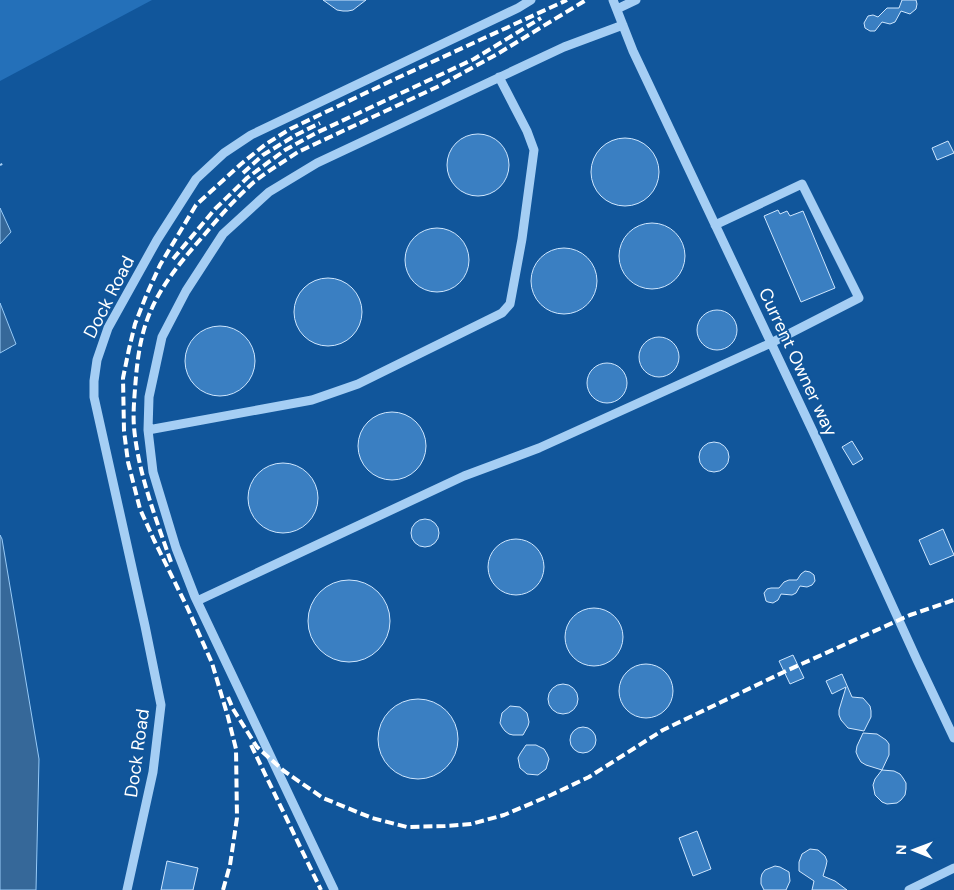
<svg xmlns="http://www.w3.org/2000/svg" width="954" height="890" viewBox="0 0 954 890" font-family="'DM Sans',sans-serif">
<style>
.green{fill:#2470b9}
.water{fill:#366899;stroke:#97caf7}
.building{fill:#3a7fc2;stroke:#cee6fe}
.lines{fill:none;stroke-linecap:round;stroke-linejoin:round}
.path{stroke:#a5cef4;stroke-width:2;stroke-dasharray:2.5 4;stroke-linecap:butt}
.minor{stroke:#a5cef4;stroke-width:9}
.rail{stroke:#fff;stroke-width:4;stroke-dasharray:9 4;stroke-linecap:butt}
.labels{text-anchor:middle;dominant-baseline:central;stroke-width:4;stroke-linejoin:round;paint-order:stroke}
.street-label{font-size:18px;fill:#fff;stroke:#11569b}
</style>
<rect width="100%" height="100%" fill="#11569b"/>
<!-- green -->
<path class="green" d="M0,0H152L0,81Z"/>
<!-- water -->
<path class="water" d="M0,208L11,232L0,244Z
M0,303L16,344L0,353Z
M0,535L2,539L39,759L36,890H0Z"/>
<!-- building -->
<path class="building" d="M323,0H366L353,10L348,11H343L337,10Z
M902,0H916L917,4L916,9L910,14L901,11L895,22L890,24L882,22L875,31H870L865,28L864,23L868,16L873,15L878,17L887,8H899Z
M447 165a31 31 0 1 1 62 0a31 31 0 1 1-62 0Z
M591 172a34 34 0 1 1 68 0a34 34 0 1 1-68 0Z
M948,141L954,153L937,160L932,148Z
M778,210L780,214L787,211L790,216L803,211L835,288L801,302L764,216Z
M619 256a33 33 0 1 1 66 0a33 33 0 1 1-66 0Z
M405 260a32 32 0 1 1 64 0a32 32 0 1 1-64 0Z
M531 281a33 33 0 1 1 66 0a33 33 0 1 1-66 0Z
M294 312a34 34 0 1 1 68 0a34 34 0 1 1-68 0Z
M697 330a20 20 0 1 1 40 0a20 20 0 1 1-40 0Z
M185 361a35 35 0 1 1 70 0a35 35 0 1 1-70 0Z
M639 357a20 20 0 1 1 40 0a20 20 0 1 1-40 0Z
M587 383a20 20 0 1 1 40 0a20 20 0 1 1-40 0Z
M358 446a34 34 0 1 1 68 0a34 34 0 1 1-68 0Z
M852,441L863,459L853,465L842,447Z
M699 457a15 15 0 1 1 30 0a15 15 0 1 1-30 0Z
M248 498a35 35 0 1 1 70 0a35 35 0 1 1-70 0Z
M411 533a14 14 0 1 1 28 0a14 14 0 1 1-28 0Z
M943,529L954,555L930,565L919,540Z
M488 567a28 28 0 1 1 56 0a28 28 0 1 1-56 0Z
M805,571L810,572L814,575L815,581L812,585L807,587L800,586L796,593L792,595L781,594L778,600L773,603L768,602L766,601L764,593L767,589L771,588H779L784,582L789,580H797L801,574Z
M308 621a41 41 0 1 1 82 0a41 41 0 1 1-82 0Z
M565 637a29 29 0 1 1 58 0a29 29 0 1 1-58 0Z
M793,655L804,678L790,684L779,661Z
M619 691a27 27 0 1 1 54 0a27 27 0 1 1-54 0Z
M842,674L852,697L863,698L870,706L871,711V717L864,731L848,728L841,720L839,715V710L846,687L832,694L826,681Z
M548 699a15 15 0 1 1 30 0a15 15 0 1 1-30 0Z
M378 739a40 40 0 1 1 80 0a40 40 0 1 1-80 0Z
M510,706L520,707L527,713L529,722L528,726L523,735H513L509,734L505,731L502,727L500,723L502,713Z
M570 740a13 13 0 1 1 26 0a13 13 0 1 1-26 0Z
M863,733L877,734L886,740L889,744V755L882,770L866,765L861,762L858,757L856,752L857,746Z
M526,745H536L544,749L547,754L549,759L546,769L538,775L527,774L520,768L518,758L520,754Z
M882,770L894,771L900,774L903,778L906,783V789L905,795L901,800L897,803L887,804L882,802L875,795L873,785L875,779Z
M697,831L711,869L693,876L679,838Z
M810,849L818,850L825,856L827,861L826,866L823,876L835,881L847,890H812L814,881L799,871V862L802,854Z
M167,861L198,868L193,890H161Z
M775,866L780,867L789,872L790,881L786,890H764L761,884V878L762,874L765,870Z"/>
<g class="lines">
<!-- path -->
<path class="path" d="M0,165L4,163"/>
<!-- minor -->
<path class="minor" d="M613,0L633,51L816,438L917,660L954,738
M617,9L636,0
M148,430L312,400L358,384L502,313L510,304L522,239L534,150L527,131L499,77
M197,601L464,476L539,448L771,343L859,298L802,184L715,225
M127,890L153,772L161,705L145,626L94,397V381L97,360L108,328L157,240L196,179L224,153L251,135L518,8L531,0
M334,890L195,597L176,548L153,472L148,430L149,397L162,337L186,291L223,234L269,192L317,163L564,47L623,25
M909,890L954,868"/>
<!-- rail -->
<path class="rail" d="M243,173L263,155L296,135L320,123
M173,259L215,209L247,178L285,150L316,133L474,59L541,18
M171,562C156,519 138,473 134,427C133,415 134,402 135,389C137,362 140,333 152,308C164,281 185,257 205,234C220,216 236,198 254,182C268,171 283,162 298,152L439,86L499,53L586,0
M228,697L233,709L257,747L284,771L323,798L372,818L407,827L445,826L471,824L504,815L551,795L589,777L663,730L786,671L910,615L954,600
M251,745L321,890
M223,890L230,865L237,818L236,749L228,717L212,663L187,607L154,540L140,509L128,462L124,431L123,378L129,349L135,324L146,296L160,265L196,205L241,164L266,144L290,129L395,79L567,0"/>
</g>
<g class="labels">
<!-- street labels -->
<g class="street-label">
<text transform="translate(109 297) rotate(-63)">Dock Road</text>
<text transform="translate(798 362) rotate(65)">Current Owner way</text>
<text transform="translate(137 753) rotate(-82)">Dock Road</text>
</g>
</g>
<!-- north arrow -->
<g transform="translate(914 850) rotate(271)" stroke="#11569b" stroke-width="4" paint-order="stroke">
<path d="M0-4L9 19L0 12L-9 19Z" fill="#ffffff"/>
<text y="-8" font-size="14" font-weight="bold" text-anchor="middle" fill="#ffffff">N</text>
</g>
</svg>
